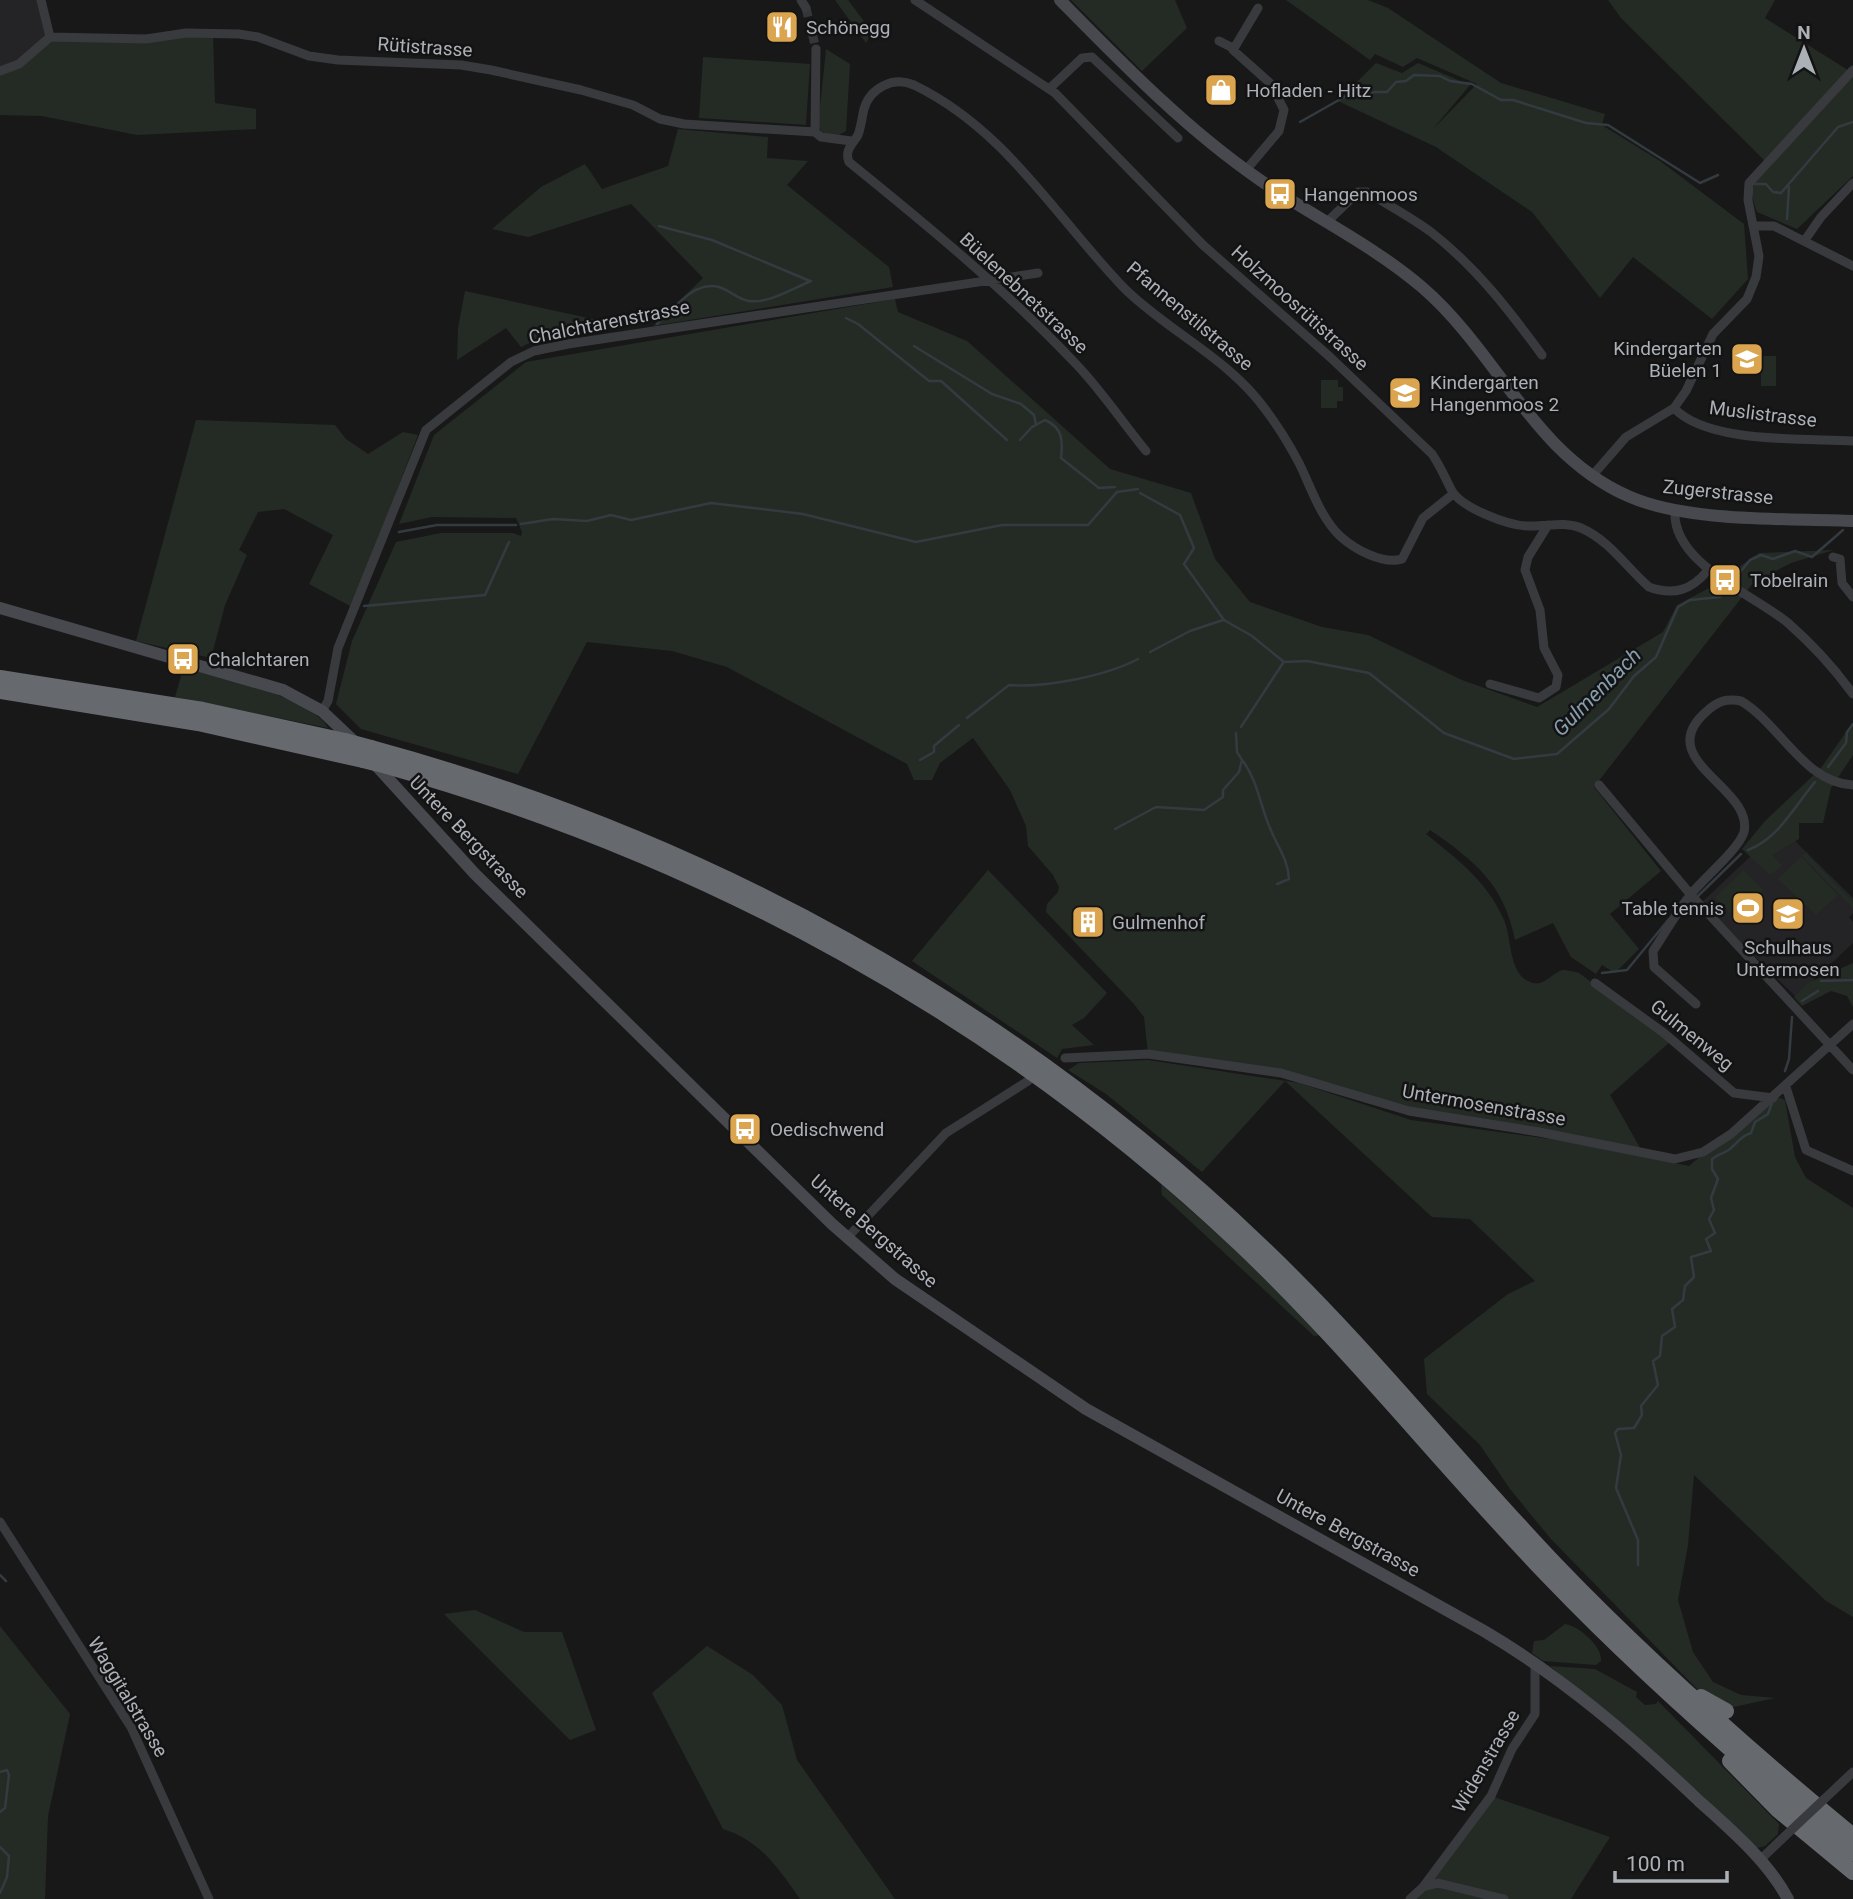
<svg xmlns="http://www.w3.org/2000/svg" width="1853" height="1899" viewBox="0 0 1853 1899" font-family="Roboto,sans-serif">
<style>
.built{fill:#242426}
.green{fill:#242b25}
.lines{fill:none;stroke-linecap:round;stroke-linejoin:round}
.stream{stroke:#333b41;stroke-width:2.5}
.street-tunnel{stroke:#363639;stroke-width:9;stroke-dasharray:9 4.5;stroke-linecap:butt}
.street{stroke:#393a3e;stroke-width:9}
.secondary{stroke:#47494e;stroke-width:12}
.highway{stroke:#66696e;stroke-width:16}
.street-bridge{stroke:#393a3e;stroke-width:9}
.highway-bridge{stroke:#66696e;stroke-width:16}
.labels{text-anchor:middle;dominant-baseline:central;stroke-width:5;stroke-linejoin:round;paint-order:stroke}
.poi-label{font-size:19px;fill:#acb0b7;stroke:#131314;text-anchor:start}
.street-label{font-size:19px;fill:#acb0b7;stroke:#131314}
.water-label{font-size:21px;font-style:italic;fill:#879eae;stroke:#131314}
</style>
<rect width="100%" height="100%" fill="#181819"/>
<!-- built -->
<path class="built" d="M0,0H41L50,37L19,64L0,71Z
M1790,836L1853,898V913L1849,917L1853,922V943L1796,997L1701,903L1754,853Z"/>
<!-- green -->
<path class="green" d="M835,0H848L872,32L866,43Z
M1071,0H1175L1187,28L1142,71Z
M1286,0H1368L1388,8L1501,83L1605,114L1602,125L1660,161L1744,224L1748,279L1712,319L1633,257L1600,298L1532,212L1436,147L1338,101L1376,63L1402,73L1418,63L1470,85L1432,130L1477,84L1417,58L1403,67L1375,54L1370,60Z
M1608,0H1775L1765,18L1851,72L1853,70V176L1797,229L1757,212C1748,190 1754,181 1767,163L1621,18Z
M213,33L215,103L256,109V129L137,135L42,116L0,115V71L50,37Z
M826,49L850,64L846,131L835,137L822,132L818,126Z
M703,57L810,64L806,125L699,118Z
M678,129L768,137L767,158L808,161L787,185L889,267L893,287L653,326L703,278L631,204L528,237L492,229L541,187L585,164L602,189L668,166Z
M465,291L611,323L620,326L536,340L521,347L506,328L457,360L458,328Z
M895,299L898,312L967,341L1110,469L1191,493L1215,559L1250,602L1322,627L1368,635L1462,680L1537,707L1663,632L1677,605L1709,588L1759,553L1834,550L1791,563L1753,583L1594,787L1661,871L1610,914L1639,949L1615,973L1602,965L1596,974L1571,957L1553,923L1515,940C1504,884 1475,861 1430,830L1426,834C1458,860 1487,881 1504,920C1512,937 1508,974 1530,982C1544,988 1551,973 1563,970C1567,970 1575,972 1579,973L1671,1041L1610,1095L1643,1153L1409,1111L1281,1073L1148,1054L1144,1017L1133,1003L1046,912L1047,904L1058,892L1059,887L1053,875L1028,846L1026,826L1010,790L973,738L940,763L932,780H914L907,764L727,667L672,651L587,642L518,774L361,729L336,704L352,641L396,542L441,533H513L521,536L522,532L516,518L432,517L399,524L434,435L526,362Z
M1761,356H1776V386H1761Z
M1321,380H1338V387H1343V401H1337V408H1321Z
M196,420L335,425L346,439L368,454L403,432L418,435L352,607L309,584L333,535L284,509L258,512L239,550L247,555L225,605L211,658L136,641Z
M184,666C216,675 313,698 328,728L175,697Z
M1853,722V755L1831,788L1823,823H1799V839L1772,855L1782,866L1770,875L1742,849L1765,821L1821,768Z
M1806,853L1853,902V908L1802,856Z
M1801,857L1838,895L1816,915L1778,879Z
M988,870L1107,993L1084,1018L1072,1025L1094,1045L1062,1049L1057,1058L912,961Z
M1744,870L1763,890L1735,917L1715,897Z
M1853,963V1007L1847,996L1831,991L1802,1006L1794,997L1808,983Z
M1148,1060L1299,1083L1411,1120L1565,1141L1689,1166L1773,1095L1785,1100L1795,1157L1806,1178L1853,1208V1617L1826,1601L1694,1475L1688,1545L1678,1600L1693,1652L1713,1682L1741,1695L1775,1698L1729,1708L1699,1691L1550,1538L1510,1489L1480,1445L1427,1394L1424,1359L1508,1294L1535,1281L1470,1219L1432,1217L1285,1081L1202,1172L1106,1094L1068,1070L1079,1063Z
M1161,1184L1238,1252L1321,1335L1314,1336L1162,1195Z
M475,1610L524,1632H562L596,1730L570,1740L444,1614Z
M1565,1624C1579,1626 1603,1647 1601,1661L1596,1665L1543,1661L1532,1653L1534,1641L1544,1640Z
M0,1626L70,1714L48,1816L45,1899H0Z
M707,1646L753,1675L782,1705L797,1760L895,1899H800C778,1868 761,1841 723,1829L652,1693Z
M1550,1666L1595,1669L1637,1692L1636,1697L1645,1705L1656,1704L1658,1701L1779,1824L1778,1834L1765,1846L1757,1848L1668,1764Z
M1491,1796L1610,1837L1571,1899H1410Z"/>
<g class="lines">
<!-- stream -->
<path class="stream" d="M1300,122L1346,96L1364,97L1374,92H1387L1396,82L1406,81L1414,75L1440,76L1450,81L1472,84L1501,100H1513L1586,123L1608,125L1700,183L1718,175
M1754,184H1766L1773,192L1781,193L1838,127L1853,122
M1787,219L1789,187
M659,226L712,240L810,281
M846,318L858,324L929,381H941L1007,440
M657,324C674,309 694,280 719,287C729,290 739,300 749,301C768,304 794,288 811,281
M914,346L992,394L1021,404L1034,415L1036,425
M1020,440L1032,427L1045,420C1063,428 1063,441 1061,458L1099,488L1115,487
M1140,493L1180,515L1194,548L1184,564L1224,620L1252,636L1284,662L1307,661L1369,673L1444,733L1514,759L1557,754L1609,709L1634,676L1656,657L1678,607L1690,600L1720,597L1728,588
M521,524L553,519L587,521L611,515L631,520L711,503L803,514L916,542L1002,525H1088L1117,492L1138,489
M399,532L437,525H516
M1732,582L1750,560L1761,555L1773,559L1795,551L1812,557L1843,530
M364,606L485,595L509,542
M1150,652L1190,631L1223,620
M967,718L1009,685C1045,688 1106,676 1138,659
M1241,727L1283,663
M920,760L934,752V746L959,725
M1243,761C1258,782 1260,805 1270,828C1277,846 1288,859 1289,879L1277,884
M1828,767L1846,743L1847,732L1853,724
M1115,829L1156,807L1204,810L1223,797V790L1239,772L1242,760L1237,752L1236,733
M1748,850C1779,838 1794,807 1815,782
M1698,896L1741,854
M1602,973L1627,970L1669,919
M1821,981L1853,980
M1802,1001L1818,991
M1785,1071L1789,1059L1792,1017
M1638,1565V1540L1616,1488L1621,1455L1615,1433L1618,1429L1634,1428L1642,1415L1641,1406L1658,1385L1653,1361L1660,1356L1662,1336L1675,1327L1672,1309L1683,1300L1685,1286L1694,1277L1691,1257L1711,1251L1706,1239L1715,1233L1709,1219L1714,1210L1711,1198L1718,1179L1712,1169V1159C1719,1153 1727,1153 1732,1147C1739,1141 1741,1136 1751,1133L1755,1122L1768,1114L1772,1103
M0,1575L6,1581
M0,1772L7,1770L9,1775L5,1808L0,1812
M0,1847L9,1856L7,1877L0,1893"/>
<!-- street-tunnel -->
<path class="street-tunnel" d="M806,8L816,49"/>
<!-- street -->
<path class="street" d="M41,0L50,37
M801,0L806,8
M915,0L1055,93L1203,245L1330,357L1432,454C1441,467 1445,478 1452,491C1462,508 1509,526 1528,526C1546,527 1564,521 1581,528C1609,540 1627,568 1649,587C1674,596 1692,590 1708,570
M1219,41L1233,48
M0,71L19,64L50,37L146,39L186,33L239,34L258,37L309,56L338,60L461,65L491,70L581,90L633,105L660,119L684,124L815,132L821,137L851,141
M1049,89L1082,58L1092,57L1178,138
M815,132L816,49
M1246,170L1279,131L1284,110L1271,84L1233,50L1258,8
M1327,222L1358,192H1367C1388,205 1411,217 1431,232C1476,267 1509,310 1542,355
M1754,226H1774L1853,266
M1805,240L1821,217L1853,183
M1674,408C1707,444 1805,438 1853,441
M1146,451C1123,423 1101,390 1076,364C1006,290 928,226 849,162C844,150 853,144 858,135C861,127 862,117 864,109C870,88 893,76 914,85C1007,130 1056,218 1125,289C1169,332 1228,358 1265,409C1278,426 1289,444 1299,463C1311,487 1320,517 1340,536C1354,549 1383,565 1402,559L1423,518L1453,494
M1592,476L1626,437L1674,408L1686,391L1713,334L1747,299L1756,277L1759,256L1748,200L1749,183L1853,70
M1675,510C1671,563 1753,594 1788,623C1812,644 1834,668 1853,694
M1833,557L1840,559L1842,583L1853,597
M1490,684L1539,698L1556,687L1558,675L1544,648L1540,610L1525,570L1528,557L1548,525
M322,711L328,701L338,648L426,430L511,362L534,351L568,344L1038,273
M1599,785L1691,895L1853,1070
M1595,983L1664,1033L1734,1093L1773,1098
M1696,1004L1654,967L1653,951C1666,932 1677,911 1692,893C1704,878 1739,849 1744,832C1754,787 1650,760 1707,711C1718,701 1727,698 1741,701C1780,724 1804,783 1853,785
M1065,1058L1148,1054L1281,1073L1409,1111L1539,1132L1675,1159L1703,1152L1731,1134L1853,1024
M1786,1087L1806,1150L1853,1171
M847,1238L946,1133L1028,1081
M0,1522L131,1727L209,1899
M1760,1860L1785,1836
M1423,1887L1438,1883L1504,1899
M1410,1899L1423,1887L1491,1796L1512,1749L1535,1714V1662"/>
<!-- secondary -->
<path class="secondary" d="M1060,0C1123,64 1186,129 1260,180C1313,217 1373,245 1423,288C1498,353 1533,454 1628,496C1688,523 1786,518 1853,521
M0,608L283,690L322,711L358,745
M373,762L475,874L832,1224L895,1279L1086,1409L1484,1631C1562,1677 1632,1737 1698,1800C1730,1829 1767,1860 1788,1899"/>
<!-- highway -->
<path class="highway" d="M0,678L203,710L345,741
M0,691L198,723L363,760
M371,748C706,839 1011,1006 1262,1247C1366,1346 1456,1460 1555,1564C1648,1661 1749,1750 1853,1836
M387,766C705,856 998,1015 1239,1243C1350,1348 1444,1468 1550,1578C1644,1676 1747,1766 1853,1853
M1701,1697L1726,1711
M1730,1761L1777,1809L1853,1872"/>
<!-- street-bridge -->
<path class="street-bridge" d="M1785,1836L1853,1772"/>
<!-- highway-bridge -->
<path class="highway-bridge" d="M345,741L371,748
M363,760L387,766"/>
</g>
<!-- icons -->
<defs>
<symbol id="restaurant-square" viewBox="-11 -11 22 22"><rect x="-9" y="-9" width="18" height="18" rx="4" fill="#dba44e" stroke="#131314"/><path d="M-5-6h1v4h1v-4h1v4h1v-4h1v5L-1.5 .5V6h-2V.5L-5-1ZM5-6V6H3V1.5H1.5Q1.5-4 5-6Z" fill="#fff"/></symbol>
<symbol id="shop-square" viewBox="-11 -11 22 22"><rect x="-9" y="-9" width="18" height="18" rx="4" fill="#dba44e" stroke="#131314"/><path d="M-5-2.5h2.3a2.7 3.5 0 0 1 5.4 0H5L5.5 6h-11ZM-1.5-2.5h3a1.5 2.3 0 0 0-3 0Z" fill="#fff"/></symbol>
<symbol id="bus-square" viewBox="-11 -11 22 22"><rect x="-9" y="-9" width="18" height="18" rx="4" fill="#dba44e" stroke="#131314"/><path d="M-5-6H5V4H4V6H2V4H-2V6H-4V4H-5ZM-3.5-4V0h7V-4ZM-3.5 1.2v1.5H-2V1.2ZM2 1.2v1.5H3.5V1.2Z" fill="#fff"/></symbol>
<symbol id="school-square" viewBox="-11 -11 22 22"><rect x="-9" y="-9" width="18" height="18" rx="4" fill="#dba44e" stroke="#131314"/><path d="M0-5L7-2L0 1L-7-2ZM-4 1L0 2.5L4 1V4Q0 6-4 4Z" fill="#fff"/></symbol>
<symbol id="stadium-square" viewBox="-11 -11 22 22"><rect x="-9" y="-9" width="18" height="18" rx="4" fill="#dba44e" stroke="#131314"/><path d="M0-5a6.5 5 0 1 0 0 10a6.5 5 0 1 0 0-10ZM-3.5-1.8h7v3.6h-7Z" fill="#fff"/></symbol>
<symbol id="building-square" viewBox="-11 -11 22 22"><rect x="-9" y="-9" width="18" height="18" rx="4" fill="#dba44e" stroke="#131314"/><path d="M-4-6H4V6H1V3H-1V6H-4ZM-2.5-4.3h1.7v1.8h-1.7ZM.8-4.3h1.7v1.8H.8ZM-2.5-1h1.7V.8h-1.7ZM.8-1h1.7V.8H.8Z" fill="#fff"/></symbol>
</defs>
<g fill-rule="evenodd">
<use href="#restaurant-square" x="763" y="8" width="38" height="38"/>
<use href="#shop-square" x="1202" y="71" width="38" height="38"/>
<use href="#bus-square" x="1261" y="175" width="38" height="38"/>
<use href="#school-square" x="1728" y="340" width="38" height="38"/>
<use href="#school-square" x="1386" y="374" width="38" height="38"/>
<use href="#bus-square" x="1706" y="561" width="38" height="38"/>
<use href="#bus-square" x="164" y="640" width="38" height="38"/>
<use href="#stadium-square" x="1729" y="889" width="38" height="38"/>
<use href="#school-square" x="1769" y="895" width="38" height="38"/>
<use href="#building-square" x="1069" y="903" width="38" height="38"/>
<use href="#bus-square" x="726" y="1110" width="38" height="38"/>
</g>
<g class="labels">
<!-- poi labels -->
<g class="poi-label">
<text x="806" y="27">Schönegg</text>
<text x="1246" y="90">Hofladen - Hitz</text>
<text x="1304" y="194">Hangenmoos</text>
<text x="1722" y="348" text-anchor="end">Kindergarten<tspan x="1722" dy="22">Büelen 1</tspan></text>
<text x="1430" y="382">Kindergarten<tspan x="1430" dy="22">Hangenmoos 2</tspan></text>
<text x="1750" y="580">Tobelrain</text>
<text x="208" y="659">Chalchtaren</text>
<text x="1724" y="908" text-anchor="end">Table tennis</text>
<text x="1112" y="922">Gulmenhof</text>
<text x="1788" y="947" text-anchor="middle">Schulhaus<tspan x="1788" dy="22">Untermosen</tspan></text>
<text x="770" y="1129">Oedischwend</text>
</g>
<!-- street labels -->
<g class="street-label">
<text transform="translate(425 47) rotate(4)">Rütistrasse</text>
<text transform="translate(1024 293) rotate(43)">Büelenebnetstrasse</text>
<text transform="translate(1300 308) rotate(42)">Holzmoosrütistrasse</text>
<text transform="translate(1190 316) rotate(40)">Pfannenstilstrasse</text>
<text transform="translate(609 322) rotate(-11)">Chalchtarenstrasse</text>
<text transform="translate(1763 414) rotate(7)">Muslistrasse</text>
<text transform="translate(1718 492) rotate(6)">Zugerstrasse</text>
<text transform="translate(469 837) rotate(46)">Untere Bergstrasse</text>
<text transform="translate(1692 1035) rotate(39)">Gulmenweg</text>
<text transform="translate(1484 1105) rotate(10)">Untermosenstrasse</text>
<text transform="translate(874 1231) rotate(41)">Untere Bergstrasse</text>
<text transform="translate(1348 1533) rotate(29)">Untere Bergstrasse</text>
<text transform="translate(128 1697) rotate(59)">Waggitalstrasse</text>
<text transform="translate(1486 1761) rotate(-60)">Widenstrasse</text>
</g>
<!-- water labels -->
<g class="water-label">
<text transform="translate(1597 692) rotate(-45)">Gulmenbach</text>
</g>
</g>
<!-- north arrow -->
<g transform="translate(1804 49)" stroke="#131314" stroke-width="5" paint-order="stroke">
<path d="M0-5L12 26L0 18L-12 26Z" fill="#acb0b7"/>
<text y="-10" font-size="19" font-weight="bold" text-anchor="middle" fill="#acb0b7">N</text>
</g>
<!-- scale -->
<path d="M1615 1871v10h112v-10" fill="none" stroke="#acb0b7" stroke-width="3.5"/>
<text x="1626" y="1871" font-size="21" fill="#acb0b7" stroke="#131314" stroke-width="5" paint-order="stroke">100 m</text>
</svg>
